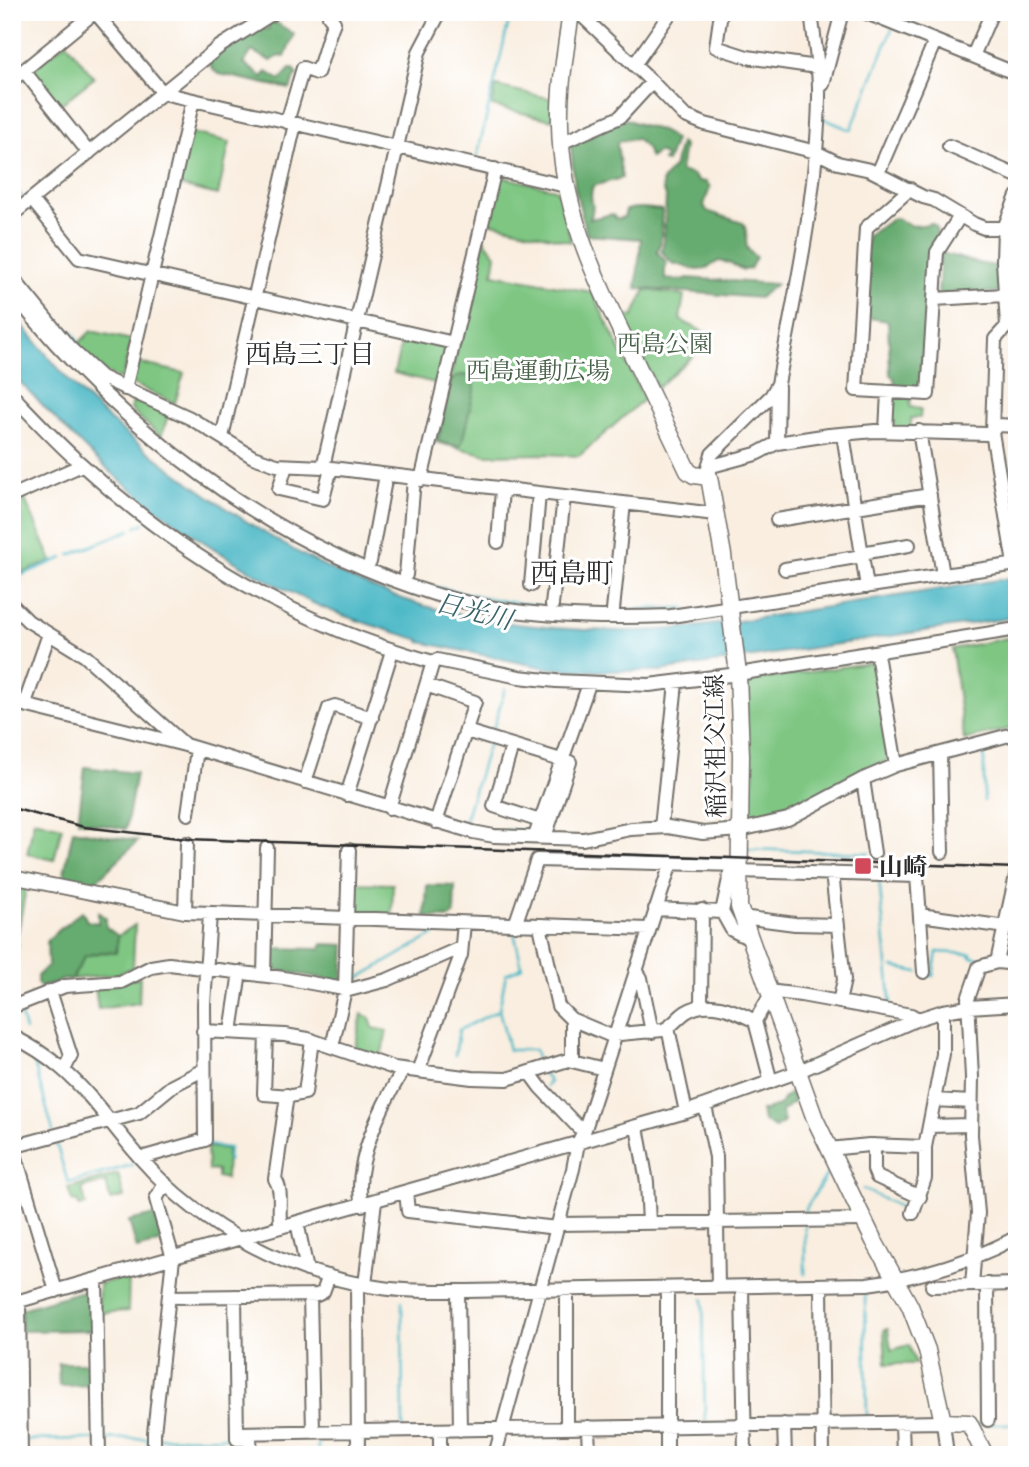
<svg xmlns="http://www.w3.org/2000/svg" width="1029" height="1467" viewBox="0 0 1029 1467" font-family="'Libre Caslon Text','Noto Serif JP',serif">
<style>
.green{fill:#7ec682;stroke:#547856;stroke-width:2}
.forest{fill:#66ab70;stroke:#486b4e;stroke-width:2}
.water{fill:#4bb8c6;stroke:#3b7278;stroke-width:2}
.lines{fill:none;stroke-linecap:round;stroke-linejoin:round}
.stream{stroke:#4bb8c6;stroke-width:2.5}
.minor-casing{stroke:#736f6a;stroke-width:16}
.major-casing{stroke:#736f6a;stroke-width:19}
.minor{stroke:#fff;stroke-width:12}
.major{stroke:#fff;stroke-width:16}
.rail{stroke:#2b2b2b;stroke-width:2.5}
.poi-dot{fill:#d1495b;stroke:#fff;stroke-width:2.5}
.labels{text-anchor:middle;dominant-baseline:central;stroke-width:6;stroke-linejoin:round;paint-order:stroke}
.park-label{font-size:24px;fill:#486149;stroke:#fff}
.street-label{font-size:24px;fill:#2b2b2b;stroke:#fff}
.poi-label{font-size:24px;font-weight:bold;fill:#2b2b2b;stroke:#fff;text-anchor:start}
.neighbourhood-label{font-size:26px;fill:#2b2b2b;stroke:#fff}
.water-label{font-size:26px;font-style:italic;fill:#386369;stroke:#fff}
.quarter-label{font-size:28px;fill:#2b2b2b;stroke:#fff}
</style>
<rect width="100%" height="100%" fill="#fff"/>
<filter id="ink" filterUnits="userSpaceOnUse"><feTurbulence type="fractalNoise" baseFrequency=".0143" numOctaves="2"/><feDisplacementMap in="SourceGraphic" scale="14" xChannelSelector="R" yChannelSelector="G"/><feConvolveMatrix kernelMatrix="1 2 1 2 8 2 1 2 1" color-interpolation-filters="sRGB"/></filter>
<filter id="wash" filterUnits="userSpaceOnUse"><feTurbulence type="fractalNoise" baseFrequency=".00686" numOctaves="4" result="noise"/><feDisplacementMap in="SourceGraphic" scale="28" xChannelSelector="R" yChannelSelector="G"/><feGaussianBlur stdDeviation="1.57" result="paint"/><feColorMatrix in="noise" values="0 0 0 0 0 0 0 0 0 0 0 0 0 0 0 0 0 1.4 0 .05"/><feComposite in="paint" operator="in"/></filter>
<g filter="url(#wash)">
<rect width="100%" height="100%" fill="#f9eee0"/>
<!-- green -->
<path class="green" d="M66,42L94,78L57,107L30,72Z
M496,86L553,99L552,120L492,106Z
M188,132L230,142L218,195L176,185Z
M499,176L555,189L559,193L571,242L488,222Z
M484,239L496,255L493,274L592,292L644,399L579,456L546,454L487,455L435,442Z
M645,290L684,295L680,320L714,337L657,388L621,313L633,317Z
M91,331L132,340L122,380L104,372L80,349V342Z
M403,336L445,347L447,351L439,384L394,373Z
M134,362L184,373L175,403L130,383Z
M896,397H911L910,407L921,409L920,418H911V429L894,428L890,425L892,400Z
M135,398L169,413L161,437L130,409Z
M23,495L52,561L12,577V497Z
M1017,636V727L964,740L952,649Z
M876,662L892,758L823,791L825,797L794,814L749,825L743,821L748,681Z
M34,820L62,827L54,860L27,854Z
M12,880L27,883L17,937L18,947L12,951Z
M352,883L393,884L392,916L350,914Z
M135,925L133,967L118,974L72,979L85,956L102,952L115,953L118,936Z
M140,977L139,1003L98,1009L95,987Z
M362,1014L370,1018L373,1028L387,1031L380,1060L354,1052Z
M207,1147L227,1149L226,1179L217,1177V1171L208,1170Z
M118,1174L124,1197L110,1200L106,1182L82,1188L86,1205L79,1206L78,1202L72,1201L68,1188Z
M129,1276L128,1311L98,1313L99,1284Z
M888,1329L891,1350L909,1345L916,1364H886L884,1330Z"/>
<!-- forest -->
<path class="forest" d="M272,20L294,34L285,57L279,56L271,61L252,51L244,63L262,77L267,72L280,80L290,69H293L297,74L290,89L219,74L213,70L208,61L262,25L265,29H269L267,22Z
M626,119C643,128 661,126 675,140L667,162L663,161L665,156L659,152L650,158L646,148L637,139L619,141L617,144L622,178L593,186C587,199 597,203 590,219L612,214L617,219L624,217L626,210C639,206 649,209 662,210L661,241L657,252L667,263L665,269V279L684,280L687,278L776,284L759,298L636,288L641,239L587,235L575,188L571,148L572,144Z
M680,143L684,146L680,171L693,175L698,181L706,182L710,187L704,205L707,211L743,223C752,238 738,244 756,257L750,269L743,270L729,263L719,261L705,269L698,270L672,263L661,251L664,242L666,196L663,191L662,181L674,166Z
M894,218H897C913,228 914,227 931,223L936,226L937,234L932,244L929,260L926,347L921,365L924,376V386L920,390L896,389L894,378L890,374L888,321L863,317L867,236Z
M941,253C961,257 979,266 1000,266V289L997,292L941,295L938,292Z
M463,375L470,376L475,387L462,443L459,446L438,442L451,382L457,376Z
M85,767L136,773L126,829L78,821Z
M73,830L138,841L88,889L62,884Z
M427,885L455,886L454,914L450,918L425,917Z
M82,911L87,921L98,923V912L106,918V927L118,936L116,953L102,952L85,956L72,979L63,980L41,988L37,983V976L48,966L47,940Z
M322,944L345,945L343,982L265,968L266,948L321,949Z
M790,1093L793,1096L794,1103L788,1105L787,1108L781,1111L784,1122L775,1128L763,1121L761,1111L779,1106L784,1098Z
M155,1215L162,1242L137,1249L129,1221Z
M92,1288L96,1330L21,1331V1309Z
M58,1363H96L97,1385L59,1386Z"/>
<!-- water -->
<path class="water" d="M12,312C33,338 54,365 77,389C111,424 149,453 189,482C261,534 338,581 425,606C486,623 554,630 618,631C678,632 737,621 796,612C870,600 943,589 1017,577V617L660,671H593L546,668L420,642V640C385,629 350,620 315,604C241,571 155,513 94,457C66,431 39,401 12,374Z"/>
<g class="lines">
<!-- stream -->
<path class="stream" d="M896,20L899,12
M822,118L851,130L892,29
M476,161L511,12
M12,185L23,198
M12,268L63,327L74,333L71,337
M76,336L79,350
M12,416L22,412
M152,512L158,504
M136,527L144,523
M70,555L130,530
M12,579L63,558
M430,586L504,601L548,607
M554,608L611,610
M617,610L684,608
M492,733L505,689
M984,747V801
M465,820L489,743
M506,830L530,831
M746,849L869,853
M879,878L891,1008
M893,967L918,972
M928,975L933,976L937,952L971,954V957L981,959V963
M350,983L447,927
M19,1009L25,1030
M499,1010L509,1050H535L539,1066
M455,1055L459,1030L499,1010L506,974L522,967L513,928
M34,1063L53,1131
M542,1072L550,1082L546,1086
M55,1139L68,1183L132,1165
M207,1145L229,1148L228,1161
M863,1189L908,1211
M805,1218V1210L832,1166
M805,1226V1274
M12,1287L14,1293
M865,1295L867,1418
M703,1299L705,1422
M402,1301L403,1427
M980,1424H1017
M159,1438L234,1437
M105,1439L148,1438V1448
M318,1439V1455
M26,1440L93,1439"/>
</g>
</g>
<g filter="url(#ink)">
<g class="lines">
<defs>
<path id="minor" d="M95,12L163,93L566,186
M578,12L652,82L685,116L705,124L816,152L838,163L870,170L923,197L934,200L974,224L984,228H1004L1003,261L1007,326L995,339L992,432L1014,564
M721,12L716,47L747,57L817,67
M864,12L1017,74
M973,56L992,12
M634,65L671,12
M24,71L89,153
M12,80L95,12
M819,88L823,84L842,12
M287,122L303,68L317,73C324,56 327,38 334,22L329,16L330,12
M561,143L620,117L652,82
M949,146L1017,176
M878,173L935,41
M910,189L866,228L856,390L928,394L937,252L960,216
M1017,196L1004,228L1017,226
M32,200L79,258L454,343
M12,215L219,47L275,12
M12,277L70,348L101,377L190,418L253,457L277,465L323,467L715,514
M12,292C120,428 266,542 434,594C510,617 593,619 671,616L1017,564
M934,299L1005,295
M125,389L193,100
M12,395C34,418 56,442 80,463C181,556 300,626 433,662L437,660L519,677L556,681L649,685L738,674L1017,629
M886,431L888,392
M919,431L943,575
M843,434L867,587
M222,437L295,124
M777,443L778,387
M286,466L279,489L323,499L331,468
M323,467L419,52L440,12
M708,467L756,454L777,443L829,435L875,431L986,434L992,432L997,425L1017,426
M709,477L708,467L712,454L771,396L778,384C796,289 817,195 819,98C820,69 814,40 811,12
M421,480L495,169
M12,496L82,465
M777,520L930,495
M498,542L502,490
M370,562L386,475
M785,569L862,556L867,552L909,545
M406,575L414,479
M531,585L539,494
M12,605L28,621L85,656L185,745
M552,605L564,497
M613,610L624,503
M878,660L896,765
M426,685L475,702L436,822
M12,702L185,745L473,832L494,836L583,839L631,829L668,827L703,833L740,830L788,819L863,779L896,765L1017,733
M25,703L49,634
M466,731L561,760
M512,746L494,806L540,821
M940,754L942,852
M863,779L874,853
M305,782L329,708L335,706L372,718
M347,795L392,651
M389,808L433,662
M188,814L197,749
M661,827L676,683
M535,836L589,684
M545,837L570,762
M738,871L917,876L924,972
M832,873L844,980L839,1002
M12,877L185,912L648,929
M655,909L722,912L732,865
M185,912L187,843
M722,912L732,930L750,939
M920,915L1006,927
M742,917L795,924L838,925
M515,925L537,860L738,865
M540,926L558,1006L571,1019L609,1035L663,1030C673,1026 677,1018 686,1012C708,998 734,1010 755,1021
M997,962L1017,964
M636,970L641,978L652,1032
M264,975L267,848
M50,991L71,1056L64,1070
M768,991L801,995L911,1015L918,1019
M770,996L755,1021L771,1082
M701,1005L702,910
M12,1007L65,986L121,982L151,967L169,964L284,978L349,990L387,980L460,948
M668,1028L686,1112
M203,1031L285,1035L308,1039L394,1068L472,1078L507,1079L568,1060L604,1069
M231,1032L240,972
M266,1034L264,1094L291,1096L305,1093L312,1040
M12,1036C30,1045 46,1055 61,1068C91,1093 116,1131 142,1160C203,1229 291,1275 382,1288C410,1292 439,1291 467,1291L867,1284C921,1277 969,1263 1017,1237
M332,1047L345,990L349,850
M572,1060V1020
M418,1071L461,955L464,923
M529,1072L540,1087L578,1127L585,1129
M934,1100L971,1102
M705,1106L716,1157L718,1287
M929,1126L971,1125
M637,1127L647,1182L649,1223
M12,1144L56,1291
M874,1145V1170L877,1177L920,1197
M12,1147L139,1113L172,1086L203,1070
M829,1149L869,1145L925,1147
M141,1158L205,1140L204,1004L210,914
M406,1192L408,1211L557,1228
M362,1205C352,1164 382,1105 403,1070
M913,1213L925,1178V1147L943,1054V1011
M297,1222L307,1270
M558,1224L864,1220
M281,1227C277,1211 284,1192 275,1179L287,1095
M96,1280L99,1455
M357,1283L358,1455
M987,1284L988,1420
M365,1285L375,1201
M972,1285L978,1213L971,1135L972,1077L968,999L979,967L997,962L1017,871
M821,1286L823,1455
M932,1286L1017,1284
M742,1287L745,1455
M567,1290V1427
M458,1291L460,1430
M310,1295L313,1432
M235,1296L237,1439H250L251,1455
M169,1297L317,1295L323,1292L329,1276
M19,1302L21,1455
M12,1303L686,1112L797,1072L918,1019L943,1011L969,1007L1017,1004
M902,1423L903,1455
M784,1424L785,1455
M588,1427L589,1455
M440,1430V1455
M237,1433L943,1422L947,1455
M154,1455V1433L173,1258L156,1199L165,1183
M495,1455L573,1169L578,1143L585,1129L671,863
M667,1455V1288"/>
<path id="major" d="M571,12C566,49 559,86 560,124C561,206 593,273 628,346C648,387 668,429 688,471L694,475L709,477L723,555L738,674L741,756L739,907L815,1119L874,1241L910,1306L927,1350L943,1422L969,1423L985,1455"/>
</defs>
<!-- minor casing -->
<use href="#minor" class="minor-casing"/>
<!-- major casing -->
<use href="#major" class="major-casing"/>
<!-- minor -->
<use href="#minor" class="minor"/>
<!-- major -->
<use href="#major" class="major"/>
<!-- rail -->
<path class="rail" d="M12,808L84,827L187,839L1017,868"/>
</g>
</g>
<!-- markers -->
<rect class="poi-dot" x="854" y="857" width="18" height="18" rx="3.5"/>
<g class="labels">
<!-- park labels -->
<g class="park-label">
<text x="665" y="343">西島公園</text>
<text x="538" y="370">西島運動広場</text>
</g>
<!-- street labels -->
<g class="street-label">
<text transform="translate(715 746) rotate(-91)">稲沢祖父江線</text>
</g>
<!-- poi labels -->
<g class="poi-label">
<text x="879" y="866">山崎</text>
</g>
<!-- neighbourhood labels -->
<g class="neighbourhood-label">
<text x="310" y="354">西島三丁目</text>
</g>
<!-- water labels -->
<g class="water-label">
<text transform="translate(474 611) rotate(14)">日光川</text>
</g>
<!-- quarter labels -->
<g class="quarter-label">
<text x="572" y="573">西島町</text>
</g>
</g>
<!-- margin -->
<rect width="1029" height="1467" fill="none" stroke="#fff" stroke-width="42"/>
</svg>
